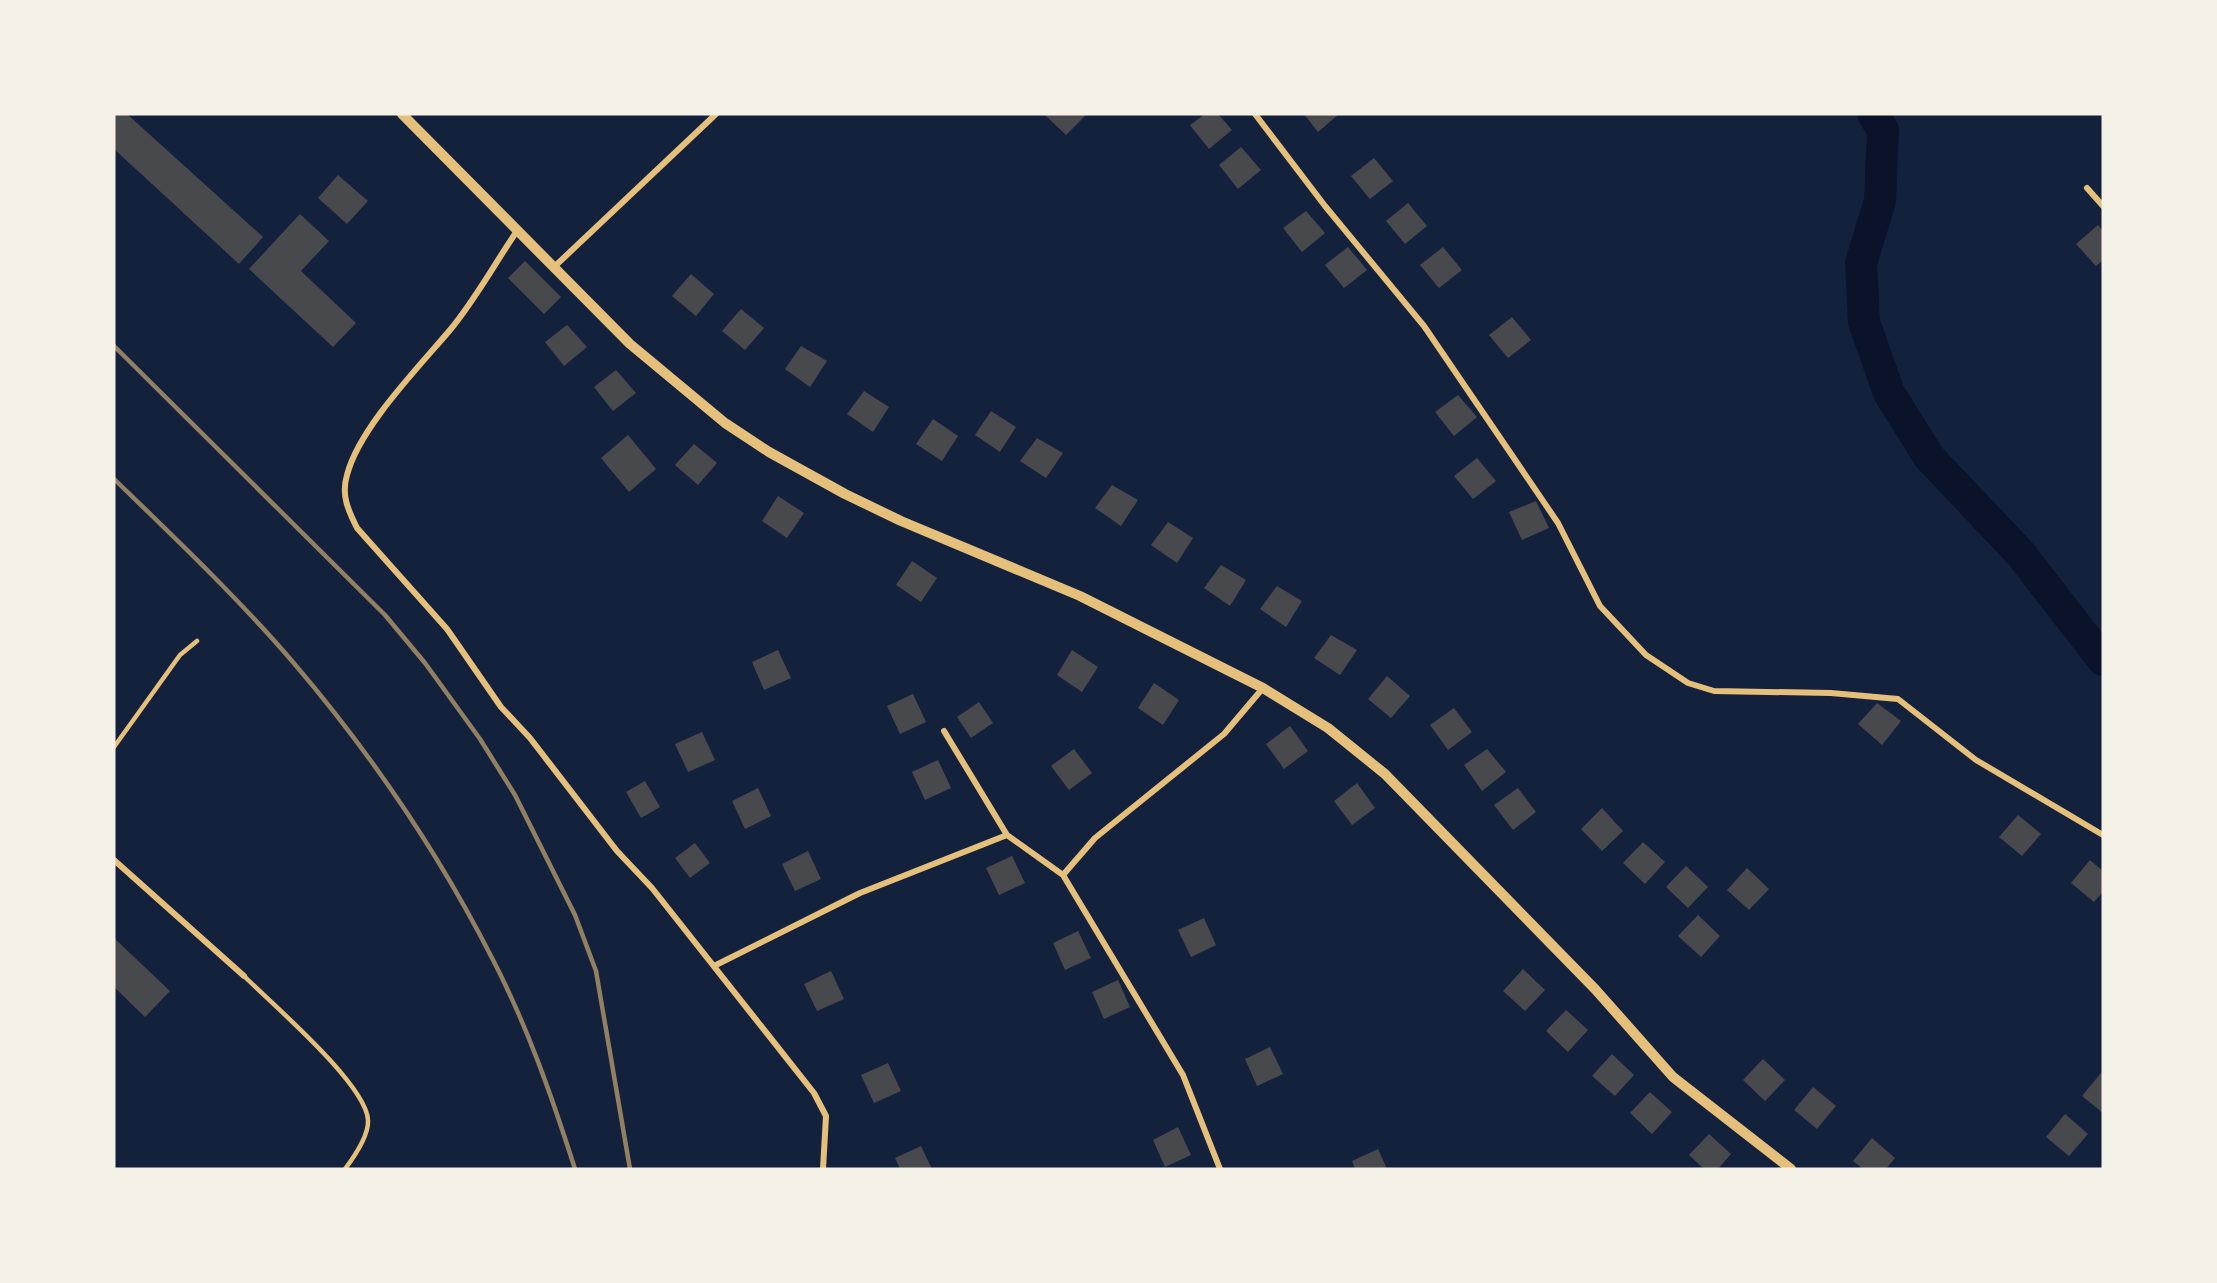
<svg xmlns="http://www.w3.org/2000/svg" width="2217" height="1283" viewBox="0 0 2217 1283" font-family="'Fira Sans Condensed',sans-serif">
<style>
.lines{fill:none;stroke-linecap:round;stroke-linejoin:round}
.river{stroke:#0b132b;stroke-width:32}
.building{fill:#48494c}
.service{stroke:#e5c07b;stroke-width:4.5}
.minor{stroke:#e5c07b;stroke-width:6}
.tertiary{stroke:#e5c07b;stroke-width:10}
.rail{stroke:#918062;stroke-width:4.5}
</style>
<rect width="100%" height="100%" fill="#14213d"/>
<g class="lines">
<!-- river -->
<path class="river" d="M1873,114L1883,130L1880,201L1861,263L1864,322L1889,393L1929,457L2020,553L2103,660"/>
</g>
<!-- building -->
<path class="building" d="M114,114H127L263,237L239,264L114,149Z
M1044,114H1087L1066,135Z
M1205,114H1218L1232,130L1209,149L1190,125Z
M1304,114H1339L1318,132Z
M1241,147L1261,170L1238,189L1219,165Z
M1374,158L1393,181L1370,199L1351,176Z
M338,175L368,201L347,224L318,198Z
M1408,203L1427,226L1405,244L1386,221Z
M1306,211L1325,233L1302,252L1283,228Z
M300,214L329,241L301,271L356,323L333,347L249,269Z
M2098,225L2103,231V260L2096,266L2076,244Z
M1348,247L1367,270L1344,288L1325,265Z
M1443,247L1462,270L1439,288L1420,265Z
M525,261L561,297L544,314L508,278Z
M691,274L714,294L696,316L672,296Z
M741,309L764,328L745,350L722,331Z
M1512,317L1531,340L1508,358L1489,335Z
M567,325L587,347L564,366L545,342Z
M801,346L827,361L810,387L785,369Z
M616,370L636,393L613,411L594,387Z
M864,391L889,407L873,432L847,414Z
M1458,395L1477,417L1454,436L1435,412Z
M991,411L1016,427L1000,452L975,435Z
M933,419L958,436L942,461L916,444Z
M628,435L656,469L629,492L601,458Z
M1037,438L1063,453L1046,478L1020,461Z
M694,444L717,463L698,485L675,465Z
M1477,458L1496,481L1473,499L1454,476Z
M1112,485L1138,500L1121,526L1095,508Z
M778,496L804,513L787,538L762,521Z
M1536,501L1549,528L1522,540L1509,512Z
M1168,522L1193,538L1177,563L1151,545Z
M912,561L937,578L921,602L896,585Z
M1221,565L1246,580L1230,606L1204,588Z
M1277,586L1302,601L1286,627L1260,609Z
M1331,635L1357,650L1340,675L1314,658Z
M778,650L791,678L764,690L752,662Z
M1072,650L1098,667L1082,692L1057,675Z
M1387,676L1410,696L1391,718L1368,699Z
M1154,683L1179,700L1163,725L1138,708Z
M913,694L926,722L900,734L887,706Z
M979,702L993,723L971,738L957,717Z
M1877,703L1901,721L1882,745L1858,724Z
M1454,708L1472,732L1448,750L1430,725Z
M1290,726L1308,751L1284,769L1266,744Z
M702,732L715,760L688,772L675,744Z
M1074,749L1092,773L1069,790L1051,766Z
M1487,749L1506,772L1482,791L1464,765Z
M938,760L951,788L925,800L912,772Z
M645,781L660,807L641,818L626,792Z
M1357,783L1375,808L1352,825L1334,801Z
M758,788L771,816L745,829L732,801Z
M1518,788L1536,812L1513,830L1494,805Z
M1602,808L1623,831L1602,851L1581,829Z
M2018,815L2041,834L2022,856L1999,837Z
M1643,842L1665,862L1645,884L1623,863Z
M695,843L710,863L690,878L675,858Z
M808,851L821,879L795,891L782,864Z
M1012,856L1025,883L999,895L986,868Z
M2090,860L2103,871V892L2094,902L2071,883Z
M1686,866L1708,887L1688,908L1666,887Z
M1747,868L1769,889L1749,910L1727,890Z
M1698,915L1720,936L1701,957L1678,936Z
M1204,918L1216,945L1191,957L1178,930Z
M1078,931L1091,958L1065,970L1053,943Z
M114,938L170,991L145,1017L114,987Z
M1523,969L1545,990L1525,1011L1503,991Z
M831,971L844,999L817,1011L804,984Z
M1118,980L1130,1007L1104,1019L1092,992Z
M1566,1010L1588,1030L1568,1052L1546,1031Z
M1270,1047L1283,1074L1257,1086L1245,1059Z
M1612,1054L1634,1075L1615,1096L1592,1076Z
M1763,1059L1785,1080L1765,1101L1743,1080Z
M888,1063L901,1091L874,1103L861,1075Z
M2101,1073L2103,1075V1113L2082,1096Z
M1813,1087L1836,1106L1817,1129L1794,1110Z
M1650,1092L1672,1112L1652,1134L1630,1113Z
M2065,1114L2088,1134L2069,1156L2046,1137Z
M1178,1127L1191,1155L1165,1167L1153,1140Z
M1709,1134L1731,1154L1718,1169H1704L1689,1155Z
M1872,1138L1895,1158L1886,1169H1863L1853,1161Z
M921,1146L932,1169H900L895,1158Z
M1378,1149L1387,1169H1355L1352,1161Z"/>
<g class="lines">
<!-- service -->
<path class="service" d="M114,747L180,655L197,641
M244,976C272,1004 366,1084 368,1120C369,1136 354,1157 345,1169"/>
<!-- minor -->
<path class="minor" d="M1255,114L1325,206L1424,326L1558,523L1600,606L1646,655L1688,683L1714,691L1831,693L1898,699L1976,760L2103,835
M2087,188L2103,206
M517,231C495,263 475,300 450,330C418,368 359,428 347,475C341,495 348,510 357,528L447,629L501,707L530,738L617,851L652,888L814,1093L826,1116L823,1169
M553,268L716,114
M944,731L1007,835L1063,875L1183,1075L1220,1169
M114,860L244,976
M1063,875L1095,838L1224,734L1263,688
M714,966L860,893L1007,835"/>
<!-- tertiary -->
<path class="tertiary" d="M402,114L630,344L725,423L769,452L845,494L901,521L1080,596L1263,688L1328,728L1385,774L1595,989L1673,1077L1791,1169"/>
<!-- rail -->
<path class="rail" d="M114,346L385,615L425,663L480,739L515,795L575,915L596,971L630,1169
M114,479C174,537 237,597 292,661C369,751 438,852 492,958C527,1025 552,1097 575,1169"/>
</g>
<!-- border -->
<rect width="2217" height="1283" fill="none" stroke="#f6f1e7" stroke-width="231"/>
</svg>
